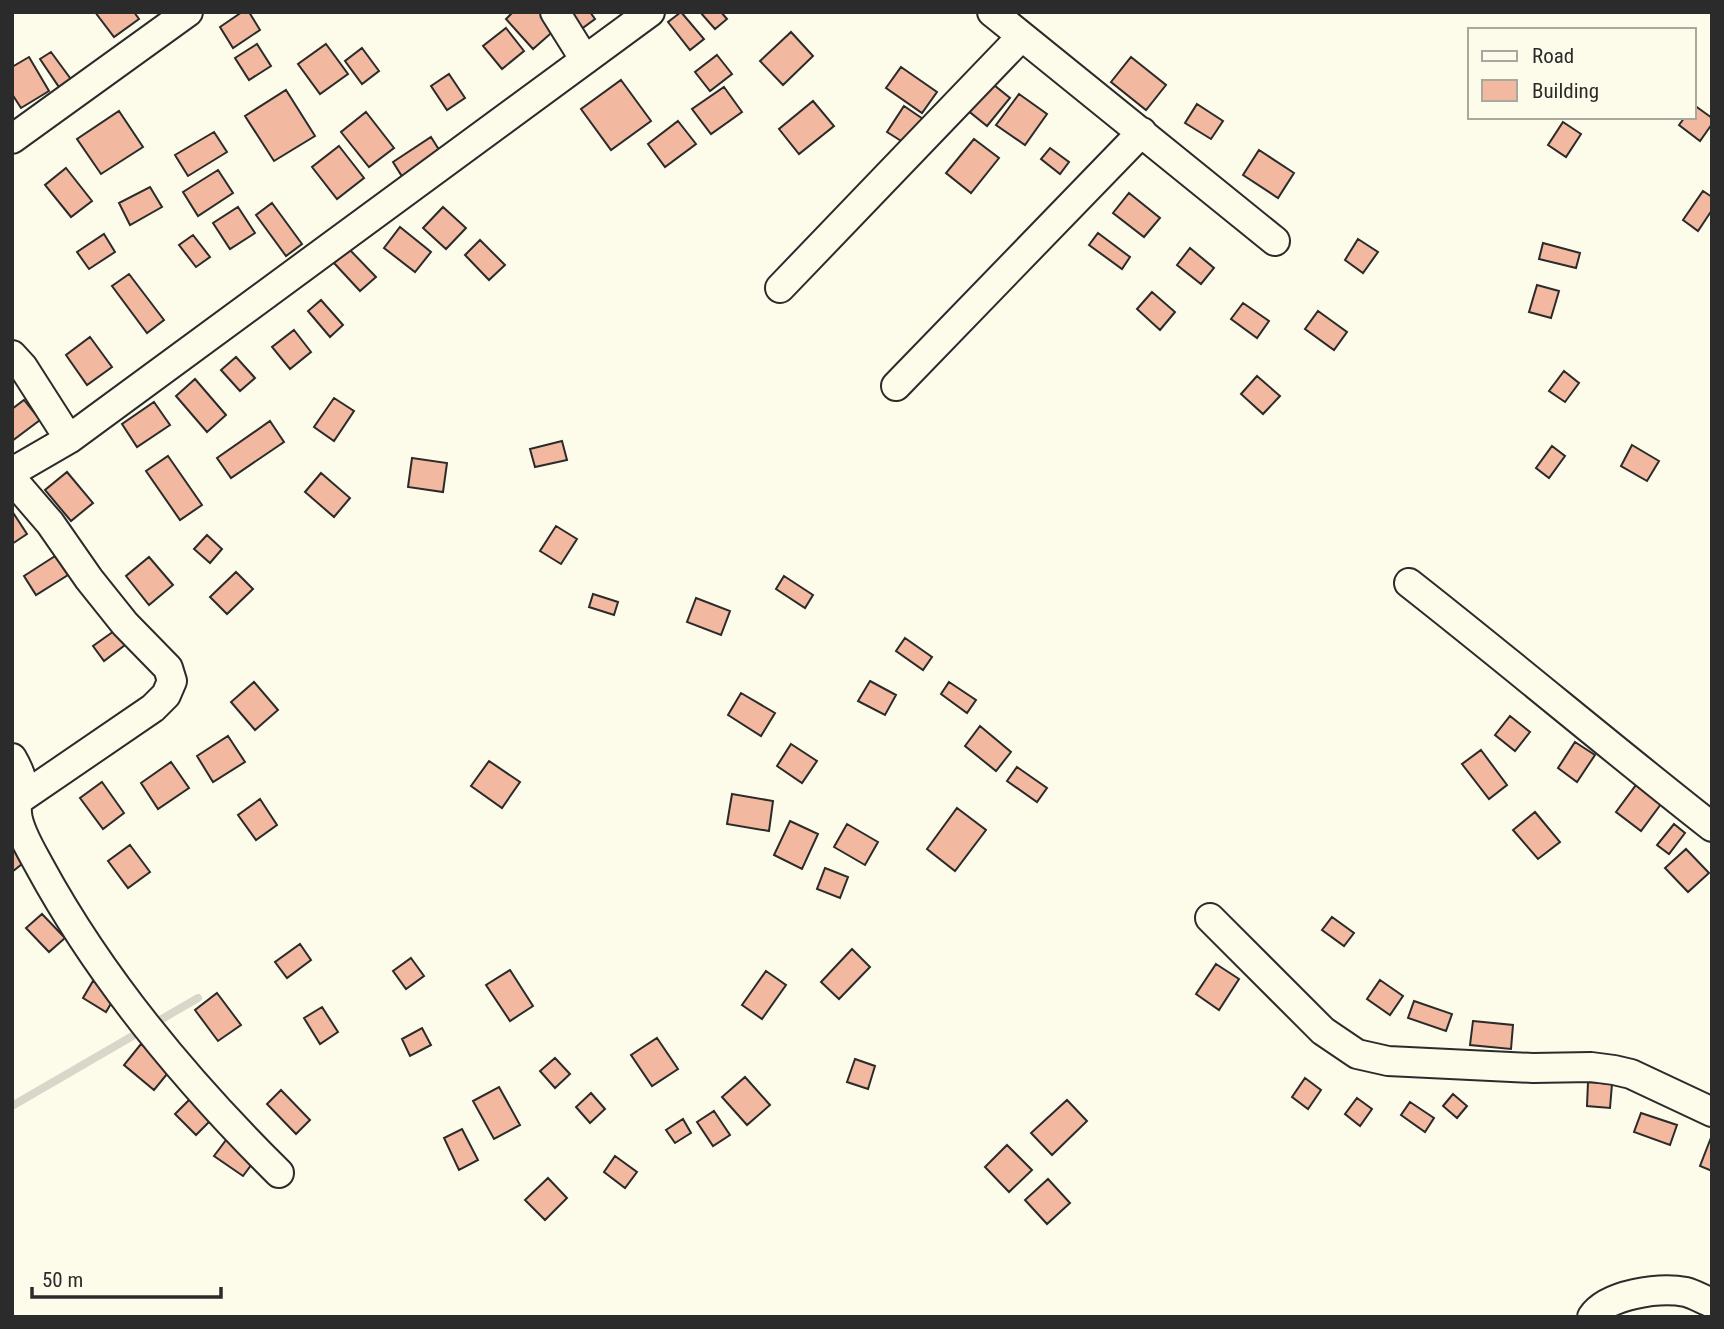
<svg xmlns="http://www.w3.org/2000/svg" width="1724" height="1329" viewBox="0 0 1724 1329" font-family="'Roboto Condensed',sans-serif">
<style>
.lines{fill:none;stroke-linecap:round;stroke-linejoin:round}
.stream{stroke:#d8d7c9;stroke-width:8}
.building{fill:#f2b8a0;stroke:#2b2b2b;stroke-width:2}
.minor-casing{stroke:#2b2b2b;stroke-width:32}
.minor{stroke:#fdfbea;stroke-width:28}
</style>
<rect width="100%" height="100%" fill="#fdfbea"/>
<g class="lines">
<!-- stream -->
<path class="stream" d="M12,1106L198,998"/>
</g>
<!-- building -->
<path class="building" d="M95,12H134L139,19L114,37Z
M242,12H249L260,30L233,48L220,27Z
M513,12H543L557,28L533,49L506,19Z
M567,12H590L595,19L580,30Z
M681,12L704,39L690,50L668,22Z
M700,12H721L727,19L715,29Z
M506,28L524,51L502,69L483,46Z
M791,32L813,56L783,85L760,61Z
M257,44L271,66L249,80L235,58Z
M326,44L348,74L320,94L298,64Z
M362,48L379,71L362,84L345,61Z
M51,52L73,82L61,90L40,59Z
M717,55L732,74L710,91L695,72Z
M29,57L49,91L21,108L12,94V67Z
M1131,57L1166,85L1146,110L1111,82Z
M901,67L937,92L922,113L886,88Z
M449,74L465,98L447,110L431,86Z
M621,80L651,121L611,150L581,109Z
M989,81L1010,98L987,126L966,109Z
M724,87L742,112L711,134L692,109Z
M286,90L315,136L274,161L245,116Z
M1019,94L1047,114L1025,145L996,125Z
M813,101L834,126L799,154L779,129Z
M1197,104L1223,121L1211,139L1185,123Z
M1694,105L1712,118V124L1700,141L1679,125L1685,117H1694Z
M904,106L923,119L906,144L887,132Z
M119,111L143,147L101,174L77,139Z
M366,112L394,148L369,167L341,132Z
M678,121L696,144L665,167L648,144Z
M1563,122L1581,134L1566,157L1548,145Z
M214,132L227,152L188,176L175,155Z
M431,137L441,153L403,178L393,162Z
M974,139L999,158L971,193L946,173Z
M339,146L364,178L337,199L312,167Z
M1050,148L1069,162L1060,174L1041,159Z
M1259,150L1294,173L1278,198L1243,175Z
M66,168L92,201L71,217L45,185Z
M218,170L233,193L198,216L183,192Z
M150,187L162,207L130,225L119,203Z
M1703,191L1712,197V210L1698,231L1683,220Z
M1129,193L1160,218L1144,237L1113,213Z
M272,203L302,244L286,256L256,215Z
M238,207L255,233L230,249L213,223Z
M443,207L466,228L446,249L423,228Z
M400,227L431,252L415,272L384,248Z
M1098,233L1130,257L1122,269L1089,245Z
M104,234L115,252L89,269L77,252Z
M193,235L210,257L196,267L179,245Z
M1358,239L1378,252L1363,273L1345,260Z
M480,240L505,265L489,280L465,255Z
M1543,243L1580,253L1576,268L1539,259Z
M1190,248L1214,268L1201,284L1177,265Z
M349,249L376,277L360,291L334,263Z
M129,274L164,320L147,333L112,286Z
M1537,285L1559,291L1551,318L1529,312Z
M1152,292L1175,312L1160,330L1137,309Z
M321,300L343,325L330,337L308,311Z
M1243,303L1269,321L1257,338L1231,319Z
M1318,311L1347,332L1334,350L1305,329Z
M294,330L311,352L290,369L272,347Z
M90,337L112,367L87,385L66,355Z
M236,357L255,378L240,391L221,370Z
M1564,371L1579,383L1565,402L1549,391Z
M1257,376L1280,396L1263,414L1241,394Z
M195,379L226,415L207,432L176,396Z
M334,398L354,411L334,441L314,427Z
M24,400L40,420L12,441V409Z
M154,402L170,425L137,447L122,424Z
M270,421L284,442L231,478L217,458Z
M562,441L567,460L535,467L530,449Z
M1632,445L1659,461L1647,481L1621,466Z
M1552,446L1565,456L1549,478L1536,468Z
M168,456L202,505L180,520L146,471Z
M412,458L447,463L443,492L408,487Z
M67,472L93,503L71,521L45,490Z
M321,473L350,498L334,517L305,492Z
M12,511L27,534L12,544Z
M556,526L577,539L561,564L540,551Z
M207,535L222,549L210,563L194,549Z
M55,556L68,575L36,595L24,576Z
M149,557L173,585L149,605L126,576Z
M236,572L253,589L227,614L210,597Z
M784,576L813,595L805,608L776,589Z
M593,594L618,602L614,615L589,607Z
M696,598L730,611L721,635L687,622Z
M114,631L125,645L104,661L93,646Z
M905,638L932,657L923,670L896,651Z
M870,681L896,695L885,715L858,701Z
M254,682L278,710L255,730L231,702Z
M949,682L976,700L967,713L941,694Z
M741,693L775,713L761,736L728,715Z
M1510,716L1530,732L1515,751L1495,735Z
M980,726L1011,752L996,771L965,746Z
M228,736L245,762L213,782L197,756Z
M1575,742L1595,755L1577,782L1558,768Z
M791,744L817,761L802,783L777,766Z
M1481,750L1507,785L1489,799L1462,764Z
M489,761L520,782L502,808L471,786Z
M171,762L189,788L158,809L141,783Z
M1017,767L1047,788L1037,802L1007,781Z
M102,782L124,813L103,829L80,798Z
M1636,785L1661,804L1641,831L1616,812Z
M732,794L773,801L769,831L727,824Z
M260,799L277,825L256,840L238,815Z
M957,808L986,830L955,871L927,849Z
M1535,812L1560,842L1538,859L1513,830Z
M790,821L818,834L802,869L774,855Z
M847,824L878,842L865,865L834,847Z
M1674,824L1685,833L1669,854L1657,845Z
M12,833L32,856L12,872Z
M130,845L150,872L128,888L108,861Z
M1686,849L1709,873L1688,892L1665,868Z
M825,868L848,877L840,898L817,889Z
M42,914L65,938L49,952L26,928Z
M1332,917L1354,933L1344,946L1322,930Z
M300,944L311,960L287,978L275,962Z
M852,949L870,967L839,999L821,982Z
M411,958L424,976L406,989L393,971Z
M1216,964L1239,979L1219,1010L1196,994Z
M510,970L533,1006L510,1021L486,985Z
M766,971L786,985L762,1019L742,1005Z
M1380,980L1403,996L1390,1015L1367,999Z
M93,981L116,995L106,1012L83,998Z
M217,993L241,1025L218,1041L195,1010Z
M1414,1001L1452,1014L1446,1031L1408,1018Z
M322,1007L338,1032L320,1044L304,1018Z
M1473,1021L1513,1025L1511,1049L1470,1045Z
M422,1028L431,1045L410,1056L402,1039Z
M657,1038L678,1069L652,1086L631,1055Z
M141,1044L172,1068L154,1090L124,1065Z
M555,1058L570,1074L555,1088L540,1071Z
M855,1059L875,1066L868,1089L847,1082Z
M745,1077L770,1105L747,1125L722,1097Z
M1305,1078L1321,1090L1308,1109L1292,1097Z
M1588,1082L1612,1084L1610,1108L1587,1106Z
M499,1087L520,1125L494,1139L473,1101Z
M281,1090L310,1120L296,1134L267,1104Z
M591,1093L605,1109L590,1123L576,1107Z
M1453,1094L1467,1106L1457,1118L1443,1106Z
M193,1096L214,1117L196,1135L175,1114Z
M1357,1098L1372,1109L1360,1126L1345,1114Z
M1067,1100L1087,1121L1052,1155L1031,1133Z
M1410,1102L1434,1118L1425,1132L1401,1115Z
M714,1111L730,1135L713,1146L697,1122Z
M1641,1113L1677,1125L1670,1145L1634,1132Z
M683,1119L691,1133L675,1143L666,1130Z
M462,1129L478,1160L459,1170L444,1138Z
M1712,1135V1171L1700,1166Z
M229,1136L258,1156L243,1176L214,1156Z
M1007,1145L1032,1170L1009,1192L985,1167Z
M615,1156L637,1172L625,1188L604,1172Z
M548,1178L567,1198L545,1220L525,1200Z
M1048,1179L1070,1203L1047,1224L1025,1200Z"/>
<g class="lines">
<defs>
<path id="minor" d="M555,12L585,60
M992,12L1275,241
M12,139L188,12
M780,288L1021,37
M12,355L23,367L69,439
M896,386L1142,132
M12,472L69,439L650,12
M12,479L50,523L89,579L125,624L168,668L172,681L166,695L153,708L17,801
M1409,583C1511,663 1610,747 1712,827
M12,758C31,791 15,784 17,813C18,830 32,852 40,867C102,981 187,1082 279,1173
M1210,918L1323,1031L1357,1054L1388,1061L1533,1068L1591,1067L1614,1070L1631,1074L1712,1112
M1592,1317C1607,1294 1660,1287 1686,1292C1694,1294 1704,1300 1712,1303"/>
</defs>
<!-- minor casing -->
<use href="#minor" class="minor-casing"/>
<!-- minor -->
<use href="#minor" class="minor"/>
</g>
<!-- border -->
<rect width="1724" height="1329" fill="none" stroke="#2b2b2b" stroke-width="28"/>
<!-- legend -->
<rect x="1468" y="28" width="228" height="91" fill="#fdfbea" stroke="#a9a89e" stroke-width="2"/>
<rect x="1482" y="51" width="35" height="10" fill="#fdfbea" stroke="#a9a89e" stroke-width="2"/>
<text x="1532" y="63" font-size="21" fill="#2b2b2b">Road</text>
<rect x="1482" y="80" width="35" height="21" fill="#f2b8a0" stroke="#a9a89e" stroke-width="2"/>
<text x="1532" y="98" font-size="21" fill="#2b2b2b">Building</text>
<!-- scale -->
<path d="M32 1287v10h189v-10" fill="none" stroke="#2b2b2b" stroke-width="3.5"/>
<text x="42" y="1287" font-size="21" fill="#2b2b2b" stroke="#fdfbea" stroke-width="5" paint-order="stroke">50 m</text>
</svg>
